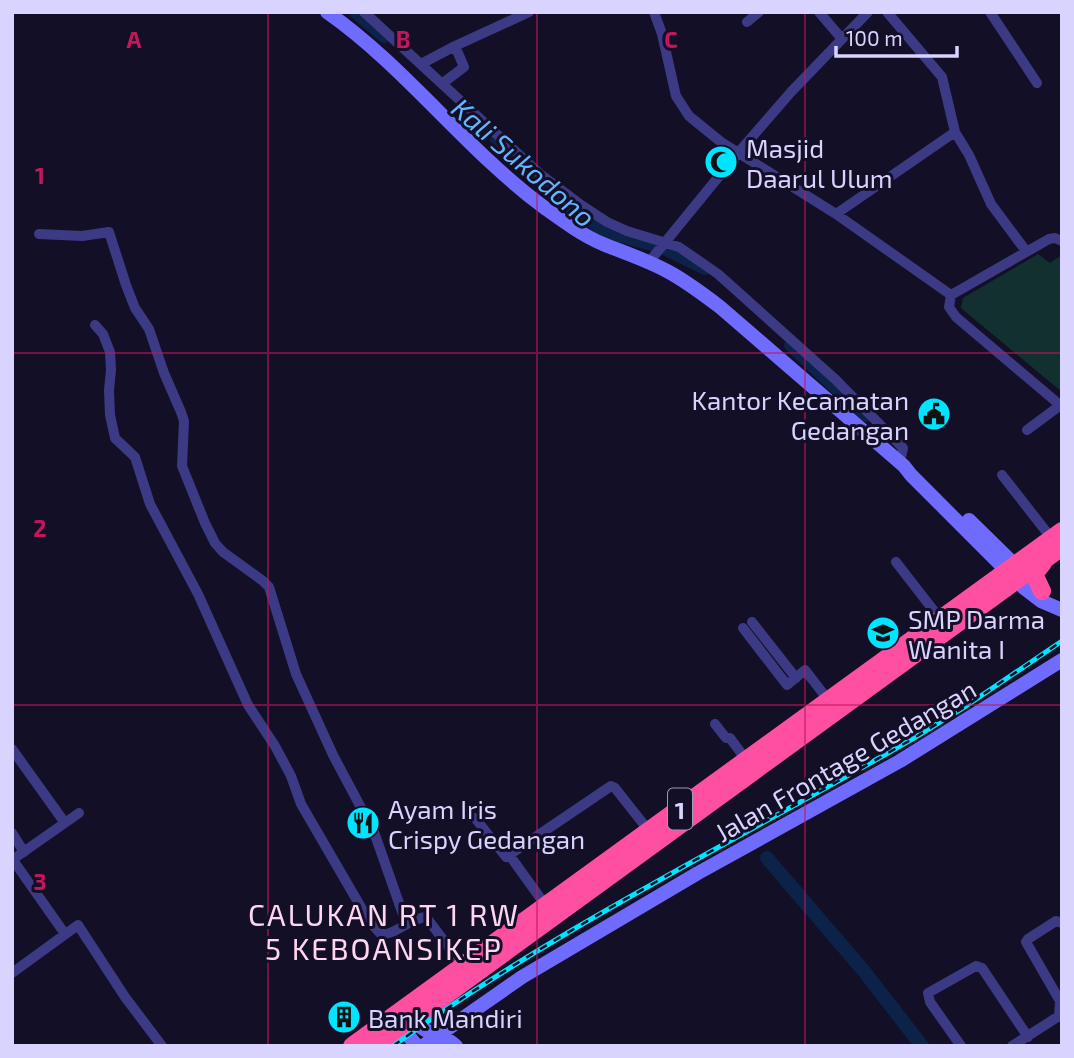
<svg xmlns="http://www.w3.org/2000/svg" width="1074" height="1058" viewBox="0 0 1074 1058" font-family="'Exo 2',sans-serif">
<style>
.green{fill:#12302f}
.lines{fill:none;stroke-linecap:round;stroke-linejoin:round}
.river{stroke:#0c2248;stroke-width:14}
.street{stroke:#3d3a85;stroke-width:10}
.secondary{stroke:#6f6bff;stroke-width:14}
.highway{stroke:#ff4fa3;stroke-width:18}
.rail-casing{stroke:#00e5ff;stroke-width:5}
.rail{stroke:#130f26;stroke-width:2.5;stroke-dasharray:8;stroke-linecap:butt}
.grid{fill:none;stroke:#c2185b;stroke-width:2;stroke-opacity:0.55}
.labels{text-anchor:middle;dominant-baseline:central;stroke-width:6;stroke-linejoin:round;paint-order:stroke}
.shield{fill:#130f26;stroke:#9e99be;stroke-width:2}
.shield-label{font-size:24px;font-weight:bold;fill:#d9d4ff}
.poi-label{font-size:26px;fill:#d9d4ff;stroke:#130f26;text-anchor:start}
.street-label{font-size:26px;fill:#d9d4ff;stroke:#130f26}
.water-label{font-size:28px;font-style:italic;fill:#62b6ff;stroke:#130f26}
.quarter-label{font-size:30px;letter-spacing:2px;fill:#ffd6f0;stroke:#130f26}
.grid-label{font-size:23px;text-anchor:middle;font-weight:bold;fill:#c2185b;stroke:#130f26;stroke-width:6;stroke-linejoin:round;paint-order:stroke}
</style>
<rect width="100%" height="100%" fill="#130f26"/>
<!-- green -->
<path class="green" d="M1038,254L1050,263L1062,255V392L961,308L963,298Z"/>
<g class="lines">
<!-- river -->
<path class="river" d="M356,12L384,36
M497,140L544,186L606,232L660,246L705,268
M791,345L865,415
M767,858L863,970L922,1046"/>
<!-- street -->
<path class="street" d="M364,12L540,174L581,205L607,222L627,231L679,247L718,274L836,380L903,448L900,462
M654,12L662,34L676,96L689,116L721,142L836,214L951,295
M819,12L842,39
M887,12L942,77L955,132L969,155L991,204L1026,251
M990,12L1037,83
M747,22L759,12
M421,64L455,46L529,12
M443,83L464,67L455,46
M836,214L955,132
M567,223L581,205
M39,234L82,236L109,232L126,285L135,308L149,329L164,373L181,412L184,421L182,466L205,523L215,543L223,552L263,581L269,587L296,674L333,755L374,832L406,923
M649,262L738,153L791,92L868,12
M951,295L949,307L956,317L1060,405
M951,295L1049,239L1055,238L1062,241
M95,325L103,334L110,352L111,370L109,390L110,415L115,438L135,457L150,504L198,594L248,705L275,746L291,776L301,804L369,921L381,934C397,935 409,918 426,917L463,966
M1027,430L1062,404
M1002,475L1052,539
M896,562L941,620
M752,622L796,678
M743,628L787,685L805,670L829,701
M715,724L726,738H730L747,761
M12,749L65,823
M475,818L506,857L611,786L615,788L649,831
M12,833L24,852
M510,856L546,906
M12,860L79,813
M13,860L65,934
M12,973L78,925L125,997L162,1046
M961,1046L930,1002L928,993L976,966L982,968L1028,1037
M1012,1046L1059,1016L1060,1001L1026,942L1028,939L1056,921L1062,923"/>
<!-- secondary -->
<path class="secondary" d="M327,12C407,68 466,150 545,208C563,221 582,235 603,244C625,253 647,260 667,271C686,281 703,294 720,307L904,466L911,475L1024,588L1041,601L1062,610
M969,520L1022,572
M412,1019C429,1038 440,1031 456,1046
M401,1027L417,1046
M423,1046L522,977L698,873L900,761L1062,660"/>
<!-- highway -->
<path class="highway" d="M1042,591L1034,574L1043,563
M352,1046L1062,531
M376,1046L1062,547"/>
<defs>
<path id="rail" d="M393,1046C556,928 740,839 914,738L966,706L1062,641"/>
</defs>
<!-- rail casing -->
<use href="#rail" class="rail-casing"/>
<!-- rail -->
<use href="#rail" class="rail"/>
</g>
<!-- grid -->
<path class="grid" d="M268,12V1046M537,12V1046M805,12V1046M12,353H1062M12,705H1062"/>
<!-- icons -->
<defs>
<symbol id="mosque-disc" viewBox="-11 -11 22 22"><circle r="9.5" fill="#00e5ff" stroke="#130f26"/><path d="M3.5-4.9A6 6 0 1 0 3.5 4.9A5 5 0 1 1 3.5-4.9Z" fill="#111"/></symbol>
<symbol id="civic-disc" viewBox="-11 -11 22 22"><circle r="9.5" fill="#00e5ff" stroke="#130f26"/><path d="M-.6-6.5H3V-4.5H.6V-3L4-1V1h2V6H-6V1h2V-1L-.6-3ZM-1.2 2.5V6h2.4V2.5Z" fill="#111"/></symbol>
<symbol id="school-disc" viewBox="-11 -11 22 22"><circle r="9.5" fill="#00e5ff" stroke="#130f26"/><path d="M0-5L7-2L0 1L-7-2ZM-4 1L0 2.5L4 1V4Q0 6-4 4Z" fill="#111"/></symbol>
<symbol id="restaurant-disc" viewBox="-11 -11 22 22"><circle r="9.5" fill="#00e5ff" stroke="#130f26"/><path d="M-5-6h1v4h1v-4h1v4h1v-4h1v5L-1.5 .5V6h-2V.5L-5-1ZM5-6V6H3V1.5H1.5Q1.5-4 5-6Z" fill="#111"/></symbol>
<symbol id="building-disc" viewBox="-11 -11 22 22"><circle r="9.5" fill="#00e5ff" stroke="#130f26"/><path d="M-4-6H4V6H1V3H-1V6H-4ZM-2.5-4.3h1.7v1.8h-1.7ZM.8-4.3h1.7v1.8H.8ZM-2.5-1h1.7V.8h-1.7ZM.8-1h1.7V.8H.8Z" fill="#111"/></symbol>
</defs>
<g fill-rule="evenodd">
<use href="#mosque-disc" x="702" y="143" width="38" height="38"/>
<use href="#civic-disc" x="915" y="395" width="38" height="38"/>
<use href="#school-disc" x="864" y="614" width="38" height="38"/>
<use href="#restaurant-disc" x="344" y="804" width="38" height="38"/>
<use href="#building-disc" x="325" y="998" width="38" height="38"/>
</g>
<g class="labels">
<!-- shield labels -->
<rect class="shield" x="668" y="788.5" width="24" height="41" rx="5"/>
<g class="shield-label">
<text x="680" y="809">1</text>
</g>
<!-- poi labels -->
<g class="poi-label">
<text x="746" y="147">Masjid<tspan x="746" dy="30">Daarul Ulum</tspan></text>
<text x="909" y="399" text-anchor="end">Kantor Kecamatan<tspan x="909" dy="30">Gedangan</tspan></text>
<text x="908" y="618">SMP Darma<tspan x="908" dy="30">Wanita I</tspan></text>
<text x="388" y="808">Ayam Iris<tspan x="388" dy="30">Crispy Gedangan</tspan></text>
<text x="368" y="1017">Bank Mandiri</text>
</g>
<!-- street labels -->
<g class="street-label">
<text transform="translate(845 760) rotate(-30)">Jalan Frontage Gedangan</text>
</g>
<!-- water labels -->
<g class="water-label">
<text transform="translate(524 162) rotate(41)">Kali Sukodono</text>
</g>
<!-- quarter labels -->
<g class="quarter-label">
<text x="384" y="914">CALUKAN RT 1 RW<tspan x="384" dy="34">5 KEBOANSIKEP</tspan></text>
</g>
</g>
<g class="grid-label">
<text x="134" y="48">A</text>
<text x="403" y="48">B</text>
<text x="671" y="48">C</text>
<text x="40" y="184">1</text>
<text x="40" y="537">2</text>
<text x="40" y="890">3</text>
</g>
<!-- border -->
<rect width="1074" height="1058" fill="none" stroke="#d9d4ff" stroke-width="28"/>
<!-- scale -->
<path d="M836 46v10h121v-10" fill="none" stroke="#d9d4ff" stroke-width="3.5"/>
<text x="846" y="46" font-size="21" fill="#d9d4ff" stroke="#130f26" stroke-width="5" paint-order="stroke">100 m</text>
</svg>
